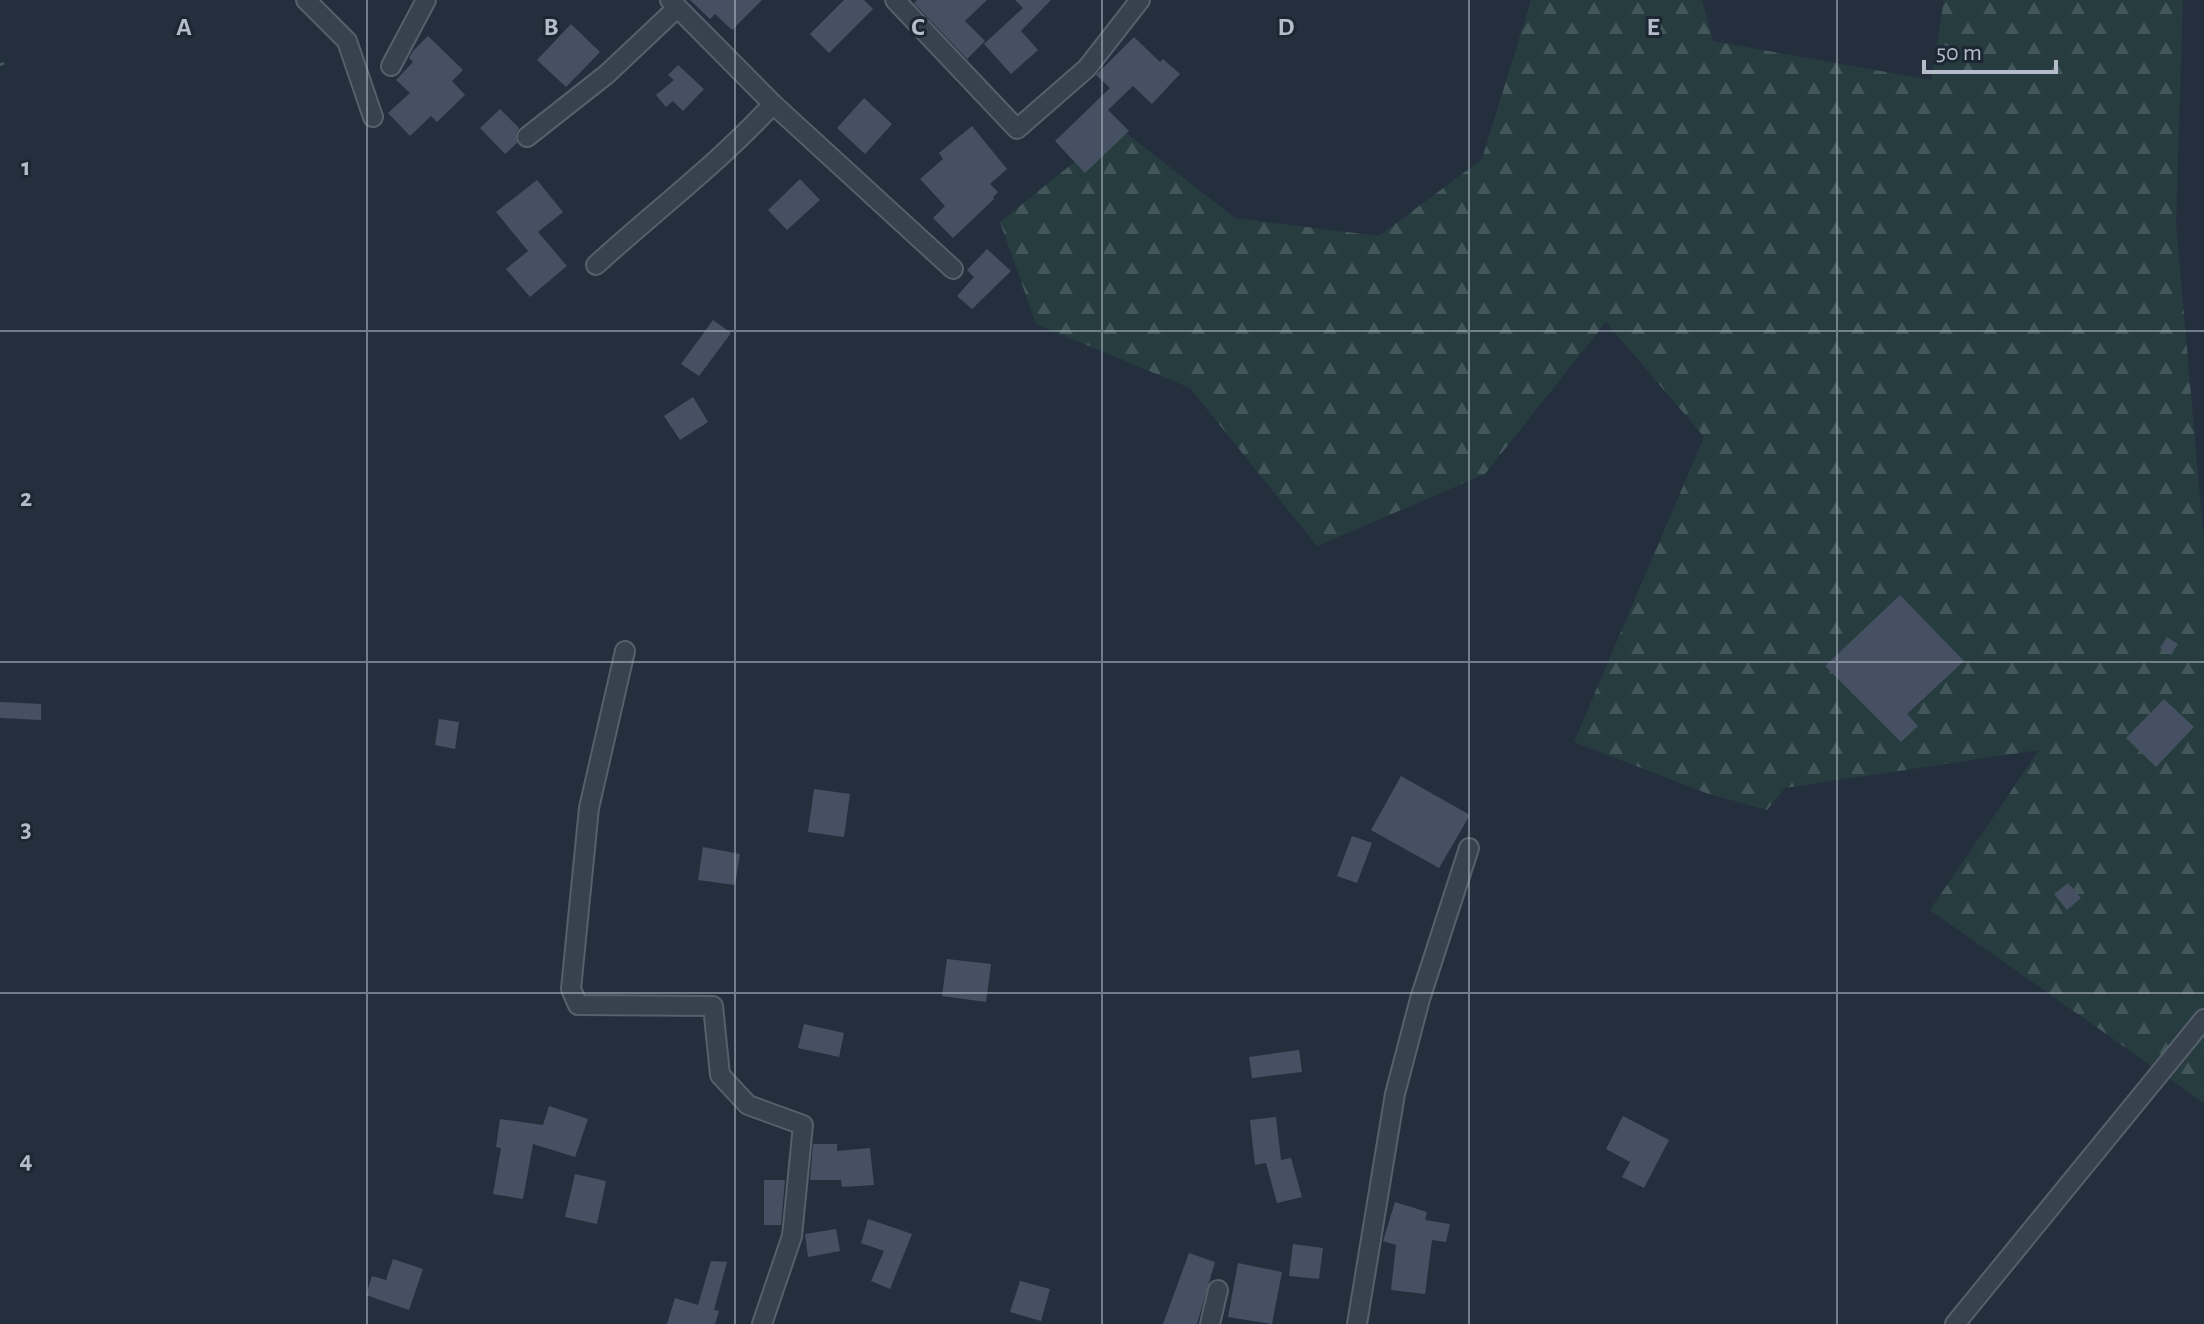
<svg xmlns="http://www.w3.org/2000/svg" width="2204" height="1324" viewBox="0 0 2204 1324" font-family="'Alegreya Sans',sans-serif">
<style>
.forest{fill:url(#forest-firs)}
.building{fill:#455162}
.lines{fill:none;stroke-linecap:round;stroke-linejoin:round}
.street-casing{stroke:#565f6c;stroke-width:22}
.path{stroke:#44595c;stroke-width:3;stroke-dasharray:6 6;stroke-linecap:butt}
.street{stroke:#38414e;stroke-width:18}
.grid{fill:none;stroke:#b4bcc9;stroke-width:2;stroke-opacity:0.55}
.grid-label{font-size:26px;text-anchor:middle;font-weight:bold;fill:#b4bcc9;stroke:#1d2633;stroke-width:6;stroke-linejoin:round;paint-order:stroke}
</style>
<defs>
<pattern id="forest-firs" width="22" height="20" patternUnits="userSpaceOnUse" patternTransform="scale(2)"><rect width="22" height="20" fill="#263c3f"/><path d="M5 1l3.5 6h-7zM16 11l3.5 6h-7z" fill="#435659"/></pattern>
</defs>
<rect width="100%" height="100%" fill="#242f3e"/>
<!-- forest -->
<path class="forest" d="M1531,0H1702L1713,41L1931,80L1944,0H2183L2176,224L2204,543V1103L1930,910L2039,750L1785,788L1767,810L1706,793L1574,742L1704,437L1606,322L1485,474L1317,546L1190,388L1036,324L1000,222L1118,127L1235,218L1379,236L1482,159Z"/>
<!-- building -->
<path class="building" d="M690,0H762L732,30L715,14L710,19Z
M844,0H864L873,9L829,53L810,34Z
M917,0H987L965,21L985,41L967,59L914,3Z
M1015,0H1051L1021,31L1038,50L1011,74L984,44L1023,8Z
M571,24L600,52L566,87L537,60Z
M428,36L463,70L452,81L465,95L437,122L431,116L410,136L388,113L410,93L396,80L413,62L409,58L413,51Z
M1134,37L1160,62L1163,59L1180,74L1152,104L1133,86L1108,110L1129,131L1085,173L1055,141L1110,88L1096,75Z
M678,65L704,89L683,111L673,101L666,107L656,95L674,80L668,75Z
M864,98L892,124L865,154L837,128Z
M500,109L519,128L516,133L517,143L505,154L480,128Z
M972,126L1007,169L990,184L998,192L993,197L994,199L953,238L933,218L945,206L920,179L943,159L939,153Z
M800,179L820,200L787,230L768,210Z
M537,180L563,212L538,232L567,266L530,297L506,269L528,251L496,212Z
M987,249L1011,271L972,309L957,296L974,277L967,270Z
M713,320L731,333L699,376L681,364Z
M693,397L708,422L680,440L664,416Z
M1900,595L1964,661L1907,714L1918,726L1901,742L1825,666Z
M2167,637L2178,644L2171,655L2160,648Z
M2164,699L2194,727L2156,767L2126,738Z
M0,702L41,704V720L0,718Z
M439,719L459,722L455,749L435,745Z
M1401,776L1470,815L1439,868L1371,830Z
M814,789L850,794L844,837L808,832Z
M1352,836L1372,843L1357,883L1337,876Z
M703,847L740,854L735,885L698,880Z
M2068,883L2081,898L2067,910L2054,894Z
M947,959L991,964L986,1002L942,996Z
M804,1024L844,1033L839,1057L798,1048Z
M1299,1050L1302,1072L1252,1078L1249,1057Z
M549,1106L588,1119L575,1157L533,1144L523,1199L493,1194L501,1148L496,1147L500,1119L543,1125Z
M1623,1116L1669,1140L1644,1188L1622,1177L1630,1162L1606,1149Z
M1276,1117L1281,1160L1291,1158L1302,1197L1277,1203L1266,1163L1255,1165L1250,1120Z
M813,1144H837V1151L870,1148L874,1185L842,1187L841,1180H810Z
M575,1174L606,1181L597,1224L565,1217Z
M764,1180H785L781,1225H764Z
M1395,1202L1427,1212L1425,1220L1450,1224L1446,1242L1432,1240L1425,1294L1391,1290L1396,1245L1383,1241Z
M868,1219L912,1234L890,1289L871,1281L884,1251L861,1243Z
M836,1229L840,1251L808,1257L805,1234Z
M1293,1244L1323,1248L1319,1279L1289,1276Z
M1189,1253L1215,1262L1197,1324H1163Z
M393,1259L423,1269L409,1310L366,1295L372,1276L386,1280Z
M711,1261L727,1262L714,1310L719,1311L715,1324H667L675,1298L698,1305Z
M1238,1263L1282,1272L1272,1324L1228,1317Z
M1020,1281L1050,1289L1041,1321L1010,1312Z"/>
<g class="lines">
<defs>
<path id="street" d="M306,0L347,41L373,117
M670,0L773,104L953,269
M895,0L1017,129L1087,68L1140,0
M391,66L426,0
M527,137L607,74L677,8
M596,265C655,211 719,163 773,104
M625,651L589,808L571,989L578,1005L713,1006L720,1075L748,1105L803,1125L792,1236L762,1324
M1210,1324L1218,1290
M1357,1324L1395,1094L1420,999L1469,848
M1955,1324L2204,1019"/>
</defs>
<!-- street casing -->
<use href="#street" class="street-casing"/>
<!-- path -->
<path class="path" d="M0,65L4,63"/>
<!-- street -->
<use href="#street" class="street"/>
</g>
<!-- grid -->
<path class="grid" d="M367,0V1324M735,0V1324M1102,0V1324M1469,0V1324M1837,0V1324M0,331H2204M0,662H2204M0,993H2204"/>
<g class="grid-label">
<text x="184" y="35">A</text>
<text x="551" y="35">B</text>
<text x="918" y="35">C</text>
<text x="1286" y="35">D</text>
<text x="1653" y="35">E</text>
<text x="26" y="175">1</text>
<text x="26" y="506">2</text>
<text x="26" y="837">3</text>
<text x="26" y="1168">4</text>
</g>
<!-- scale -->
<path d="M1924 60v12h132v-12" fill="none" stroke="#b4bcc9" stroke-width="4"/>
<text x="1936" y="60" font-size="24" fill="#b4bcc9" stroke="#1d2633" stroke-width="6" paint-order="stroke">50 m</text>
</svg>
